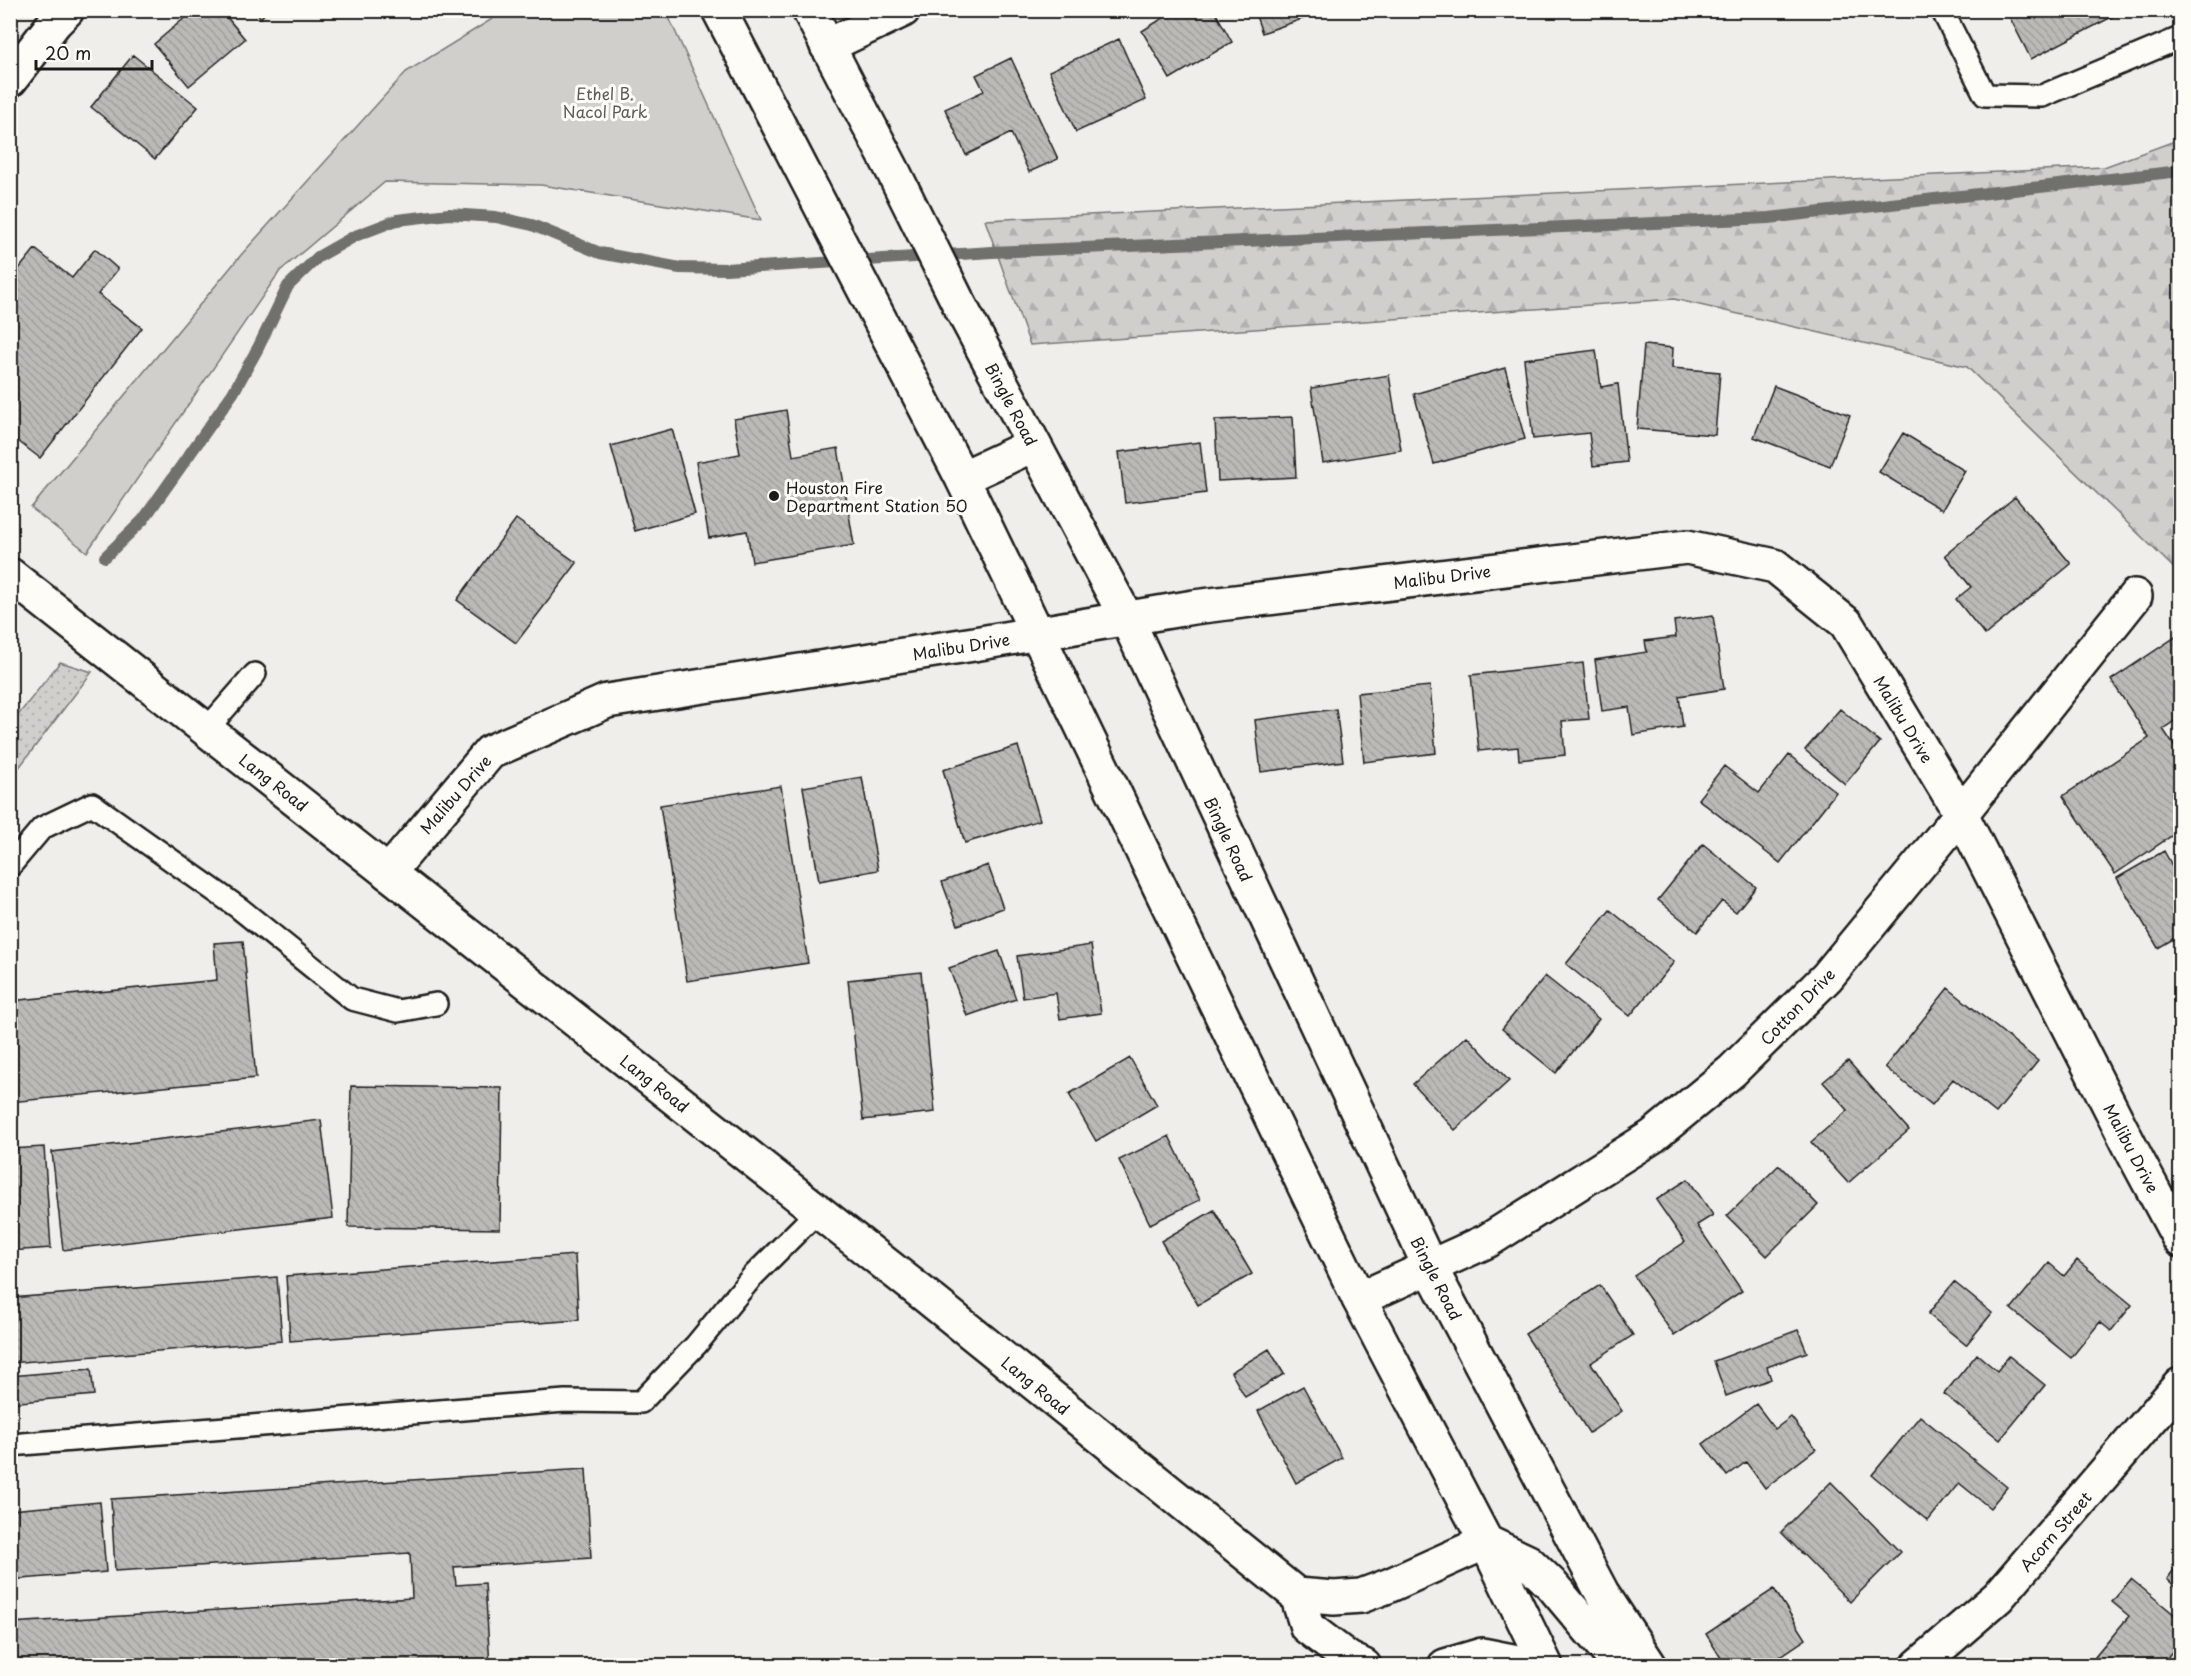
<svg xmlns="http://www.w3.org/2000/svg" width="2191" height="1676" viewBox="0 0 2191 1676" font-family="'Playpen Sans',sans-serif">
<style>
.grass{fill:url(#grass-dots);stroke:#767674;stroke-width:1.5}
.forest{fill:url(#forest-firs);stroke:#767674;stroke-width:1.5}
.park{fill:#d0cfcc;stroke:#767674;stroke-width:1.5}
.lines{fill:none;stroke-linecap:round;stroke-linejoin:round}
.stream{stroke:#706f6d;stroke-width:12}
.building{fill:url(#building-back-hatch);stroke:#1c1c1c;stroke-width:1.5}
.lane-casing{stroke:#1c1c1c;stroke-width:26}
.street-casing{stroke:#1c1c1c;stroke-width:38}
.secondary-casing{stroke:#1c1c1c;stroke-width:38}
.primary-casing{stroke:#1c1c1c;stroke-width:38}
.lane{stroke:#fdfcf7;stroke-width:21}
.street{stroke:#fdfcf7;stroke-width:33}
.secondary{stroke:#fdfcf7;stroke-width:33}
.primary{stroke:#fdfcf7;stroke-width:33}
.poi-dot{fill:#1c1c1c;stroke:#fdfcf7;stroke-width:2}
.labels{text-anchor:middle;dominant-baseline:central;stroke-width:6;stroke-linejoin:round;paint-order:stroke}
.park-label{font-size:16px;fill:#5b5b5a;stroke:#fdfcf7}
.street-label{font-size:16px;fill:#1c1c1c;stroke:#fdfcf7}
.poi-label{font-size:16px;fill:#1c1c1c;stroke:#fdfcf7;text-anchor:start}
</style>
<defs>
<pattern id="grass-dots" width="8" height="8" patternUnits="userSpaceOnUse" patternTransform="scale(1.5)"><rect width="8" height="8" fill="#d0cfcc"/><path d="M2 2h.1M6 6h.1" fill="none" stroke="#b2b1af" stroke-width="1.8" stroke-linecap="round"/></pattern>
<pattern id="forest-firs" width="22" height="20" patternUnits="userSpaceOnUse" patternTransform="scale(1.5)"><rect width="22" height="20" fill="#d0cfcc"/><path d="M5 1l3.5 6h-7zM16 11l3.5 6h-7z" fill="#b2b1af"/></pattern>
<pattern id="building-back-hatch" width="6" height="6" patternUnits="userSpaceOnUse" patternTransform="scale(1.5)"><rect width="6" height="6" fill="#bbbab6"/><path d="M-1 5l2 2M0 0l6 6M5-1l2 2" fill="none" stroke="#a09f9c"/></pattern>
</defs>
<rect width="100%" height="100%" fill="#f0eeea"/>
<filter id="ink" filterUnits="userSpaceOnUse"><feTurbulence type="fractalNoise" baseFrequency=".0167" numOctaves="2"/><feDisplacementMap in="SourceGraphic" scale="12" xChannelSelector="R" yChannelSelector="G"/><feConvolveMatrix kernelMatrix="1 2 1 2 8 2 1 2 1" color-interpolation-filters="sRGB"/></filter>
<g filter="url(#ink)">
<!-- grass -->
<path class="grass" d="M60,662L92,672L11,778V724Z"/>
<!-- forest -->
<path class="forest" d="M2180,139V574L1967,367L1674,299L1030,345L985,220L2104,167Z"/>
<!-- park -->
<path class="park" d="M505,11H666L761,220L541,185L385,182L280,271L87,552L31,508L241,255L406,72Z"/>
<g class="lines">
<!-- stream -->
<path class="stream" d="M105,557L143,520L233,393L258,348L288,286L318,257L355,236L397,220L449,214L496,217L532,225L600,253L680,268L726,269L992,252L1769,218L2180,171"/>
</g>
<!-- building -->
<path class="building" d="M194,10H221L245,39L189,86L154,44Z
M253,10H267L261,18Z
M1176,10H1214L1232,42L1170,79L1142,31Z
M1254,10H1321L1322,12L1262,33Z
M2006,10H2125L2031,59Z
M1119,39L1146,100L1076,132L1049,71Z
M133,55L198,107L155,159L91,107Z
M1011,58L1058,159L1029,172L1011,133L966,155L945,109L984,91L976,75Z
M35,249L72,278L95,249L118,269L98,294L142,328L40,458L10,435V280Z
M1644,345L1673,348L1672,368L1720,372L1715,435L1637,429Z
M1596,350L1601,387L1618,384L1627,462L1593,466L1589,433L1533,439L1524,359Z
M1505,368L1525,439L1434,464L1414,394Z
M1389,375L1401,450L1323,463L1311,388Z
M1774,386L1850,415L1830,466L1754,437Z
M786,410L793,456L838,448L854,545L752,562L747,531L709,538L696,462L740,454L734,419Z
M1293,417L1296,477L1218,481L1215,420Z
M672,429L695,514L635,531L611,446Z
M1903,433L1965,471L1942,510L1879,472Z
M1200,442L1206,493L1125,503L1119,452Z
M2015,497L2071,564L1985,635L1956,599L1971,587L1945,555Z
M516,519L577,563L516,643L457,600Z
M1713,616L1724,689L1679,696L1683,727L1633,735L1629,707L1602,711L1595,660L1647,652L1645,641L1676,637L1674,621Z
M2180,634V679L2173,683L2180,694V717L2163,729L2180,755V830L2115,874L2063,796L2149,738L2111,680Z
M1583,663L1589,719L1562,721L1565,755L1519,760L1518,747L1479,751L1471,675Z
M1430,686L1436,753L1364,762L1357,693Z
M1336,709L1343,761L1261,772L1255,720Z
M1840,709L1880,742L1845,784L1805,750Z
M1018,746L1040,820L965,843L943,770Z
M1789,755L1836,792L1780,863L1698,799L1724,766L1759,793Z
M862,777L878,870L819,881L803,787Z
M781,786L808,963L687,981L660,805Z
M1703,844L1756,887L1736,912L1722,901L1697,932L1658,900Z
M2164,851L2180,880V935L2158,948L2117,878Z
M988,865L1003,908L958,925L942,882Z
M1610,910L1674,962L1630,1016L1566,964Z
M243,941L256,1078L10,1102V1001L217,980L214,943Z
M1091,945L1101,1013L1060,1019L1056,993L1023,998L1017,956Z
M999,951L1016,999L967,1016L949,968Z
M921,972L935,1112L863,1120L848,980Z
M1545,976L1599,1019L1556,1073L1502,1029Z
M2180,983V997L2175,985Z
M1948,988L2038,1061L1996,1113L1953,1079L1932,1105L1885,1067Z
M1467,1036L1509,1081L1455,1130L1413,1084Z
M1130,1058L1157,1105L1096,1141L1069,1094Z
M1848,1061L1909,1130L1848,1183L1811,1142L1848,1110L1823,1082Z
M351,1086L502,1088L500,1229L348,1227Z
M321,1120L333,1218L63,1250L52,1152Z
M1169,1136L1200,1200L1150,1224L1119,1160Z
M44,1147L51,1248L10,1251V1149Z
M1779,1165L1818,1205L1767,1256L1727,1216Z
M1688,1179L1713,1215L1697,1225L1742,1291L1674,1336L1634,1276L1685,1242L1656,1200Z
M1214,1210L1252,1274L1198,1305L1161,1241Z
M575,1255L579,1320L290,1341L286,1276Z
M2077,1260L2132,1305L2111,1331L2100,1322L2071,1358L2011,1309L2049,1263L2064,1276Z
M277,1277L282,1341L10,1363V1298Z
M1954,1282L1992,1313L1966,1345L1928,1314Z
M1600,1285L1633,1335L1591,1363L1622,1411L1589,1433L1525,1334Z
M1798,1330L1807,1352L1767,1367L1771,1379L1726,1396L1714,1361Z
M1269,1349L1284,1374L1245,1397L1231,1372Z
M1977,1354L1997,1371L2009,1356L2045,1385L2000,1440L1944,1394Z
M91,1369L94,1395L10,1403V1376Z
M1303,1386L1342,1458L1296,1483L1258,1411Z
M1756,1404L1775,1429L1791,1417L1816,1449L1765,1488L1746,1462L1727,1476L1703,1444Z
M1920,1416L2007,1487L1990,1508L1959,1483L1928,1521L1872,1475Z
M586,1469L591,1558L454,1567L456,1585L485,1583L490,1666H10V1623L412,1598L410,1553L115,1571L111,1499Z
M1831,1482L1900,1552L1850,1602L1781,1532Z
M100,1502L106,1572L10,1580V1510Z
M2180,1562V1591L2167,1579Z
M2131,1579L2180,1619V1641L2161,1666H2106L2095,1657L2129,1616L2112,1602Z
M1774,1589L1806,1639L1766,1666H1726L1706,1634Z"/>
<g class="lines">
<defs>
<path id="lane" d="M1942,10L1985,95L2042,96L2180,38
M207,729L255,674
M10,866L42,828L92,804L239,908L352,999L398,1011L436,1004
M10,1445L565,1401L641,1402L696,1345L752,1277L818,1211"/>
<path id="street" d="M827,46L903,10
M388,873L490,752L607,701L974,644L1194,607L1687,547L1775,566L1846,623L1961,814L2136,1158L2180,1240
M1359,1299L1487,1241L1653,1136L1732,1071L1827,977L1961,814L2135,596
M1918,1666L1998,1597L2180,1385"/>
<path id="secondary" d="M10,575L926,1296L1297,1595L1334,1598L1361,1596L1388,1586L1486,1542
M1297,1595L1307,1627L1349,1659L1364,1666
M1445,1666L1482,1655L1538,1666"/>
<path id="primary" d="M719,10L962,478L1359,1299L1486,1542L1546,1666
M809,10L893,171L958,302L1127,619L1430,1267L1602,1593L1650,1666
M10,80L55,22L67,10
M962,478L1033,445
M1486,1542L1528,1562L1551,1584L1620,1666"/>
</defs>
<!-- lane casing -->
<use href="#lane" class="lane-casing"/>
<!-- street casing -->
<use href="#street" class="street-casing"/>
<!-- secondary casing -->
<use href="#secondary" class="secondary-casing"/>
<!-- primary casing -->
<use href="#primary" class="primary-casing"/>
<!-- lane -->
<use href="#lane" class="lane"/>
<!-- street -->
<use href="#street" class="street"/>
<!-- secondary -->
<use href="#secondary" class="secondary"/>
<!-- primary -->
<use href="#primary" class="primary"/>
</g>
</g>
<!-- markers -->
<circle class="poi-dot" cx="774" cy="496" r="6"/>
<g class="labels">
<!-- park labels -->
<g class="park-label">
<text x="605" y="93">Ethel B.<tspan x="605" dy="18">Nacol Park</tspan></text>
</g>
<!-- street labels -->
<g class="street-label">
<text transform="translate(1012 404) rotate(62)">Bingle Road</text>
<text transform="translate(1442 576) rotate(-7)">Malibu Drive</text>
<text transform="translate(961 646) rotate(-9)">Malibu Drive</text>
<text transform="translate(1904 719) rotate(59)">Malibu Drive</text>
<text transform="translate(274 782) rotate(38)">Lang Road</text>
<text transform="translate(455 794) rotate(-49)">Malibu Drive</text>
<text transform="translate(1229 839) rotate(65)">Bingle Road</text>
<text transform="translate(1797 1006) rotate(-46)">Cotton Drive</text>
<text transform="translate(655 1083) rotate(38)">Lang Road</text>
<text transform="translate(2132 1148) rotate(62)">Malibu Drive</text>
<text transform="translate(1437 1278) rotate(63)">Bingle Road</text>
<text transform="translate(1036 1385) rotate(39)">Lang Road</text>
<text transform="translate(2055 1531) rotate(-49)">Acorn Street</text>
</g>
<!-- poi labels -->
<g class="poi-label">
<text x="786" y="487">Houston Fire<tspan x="786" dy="18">Department Station 50</tspan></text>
</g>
</g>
<!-- margin -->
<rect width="2191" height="1676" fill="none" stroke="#fdfcf7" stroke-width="36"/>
<rect x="18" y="18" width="2155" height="1640" fill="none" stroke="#1c1c1c" stroke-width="2" filter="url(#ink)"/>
<!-- scale -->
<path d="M36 60v9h116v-9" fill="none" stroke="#1c1c1c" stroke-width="3"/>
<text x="45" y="60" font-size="18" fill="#1c1c1c" stroke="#fdfcf7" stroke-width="4.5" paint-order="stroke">20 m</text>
</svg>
